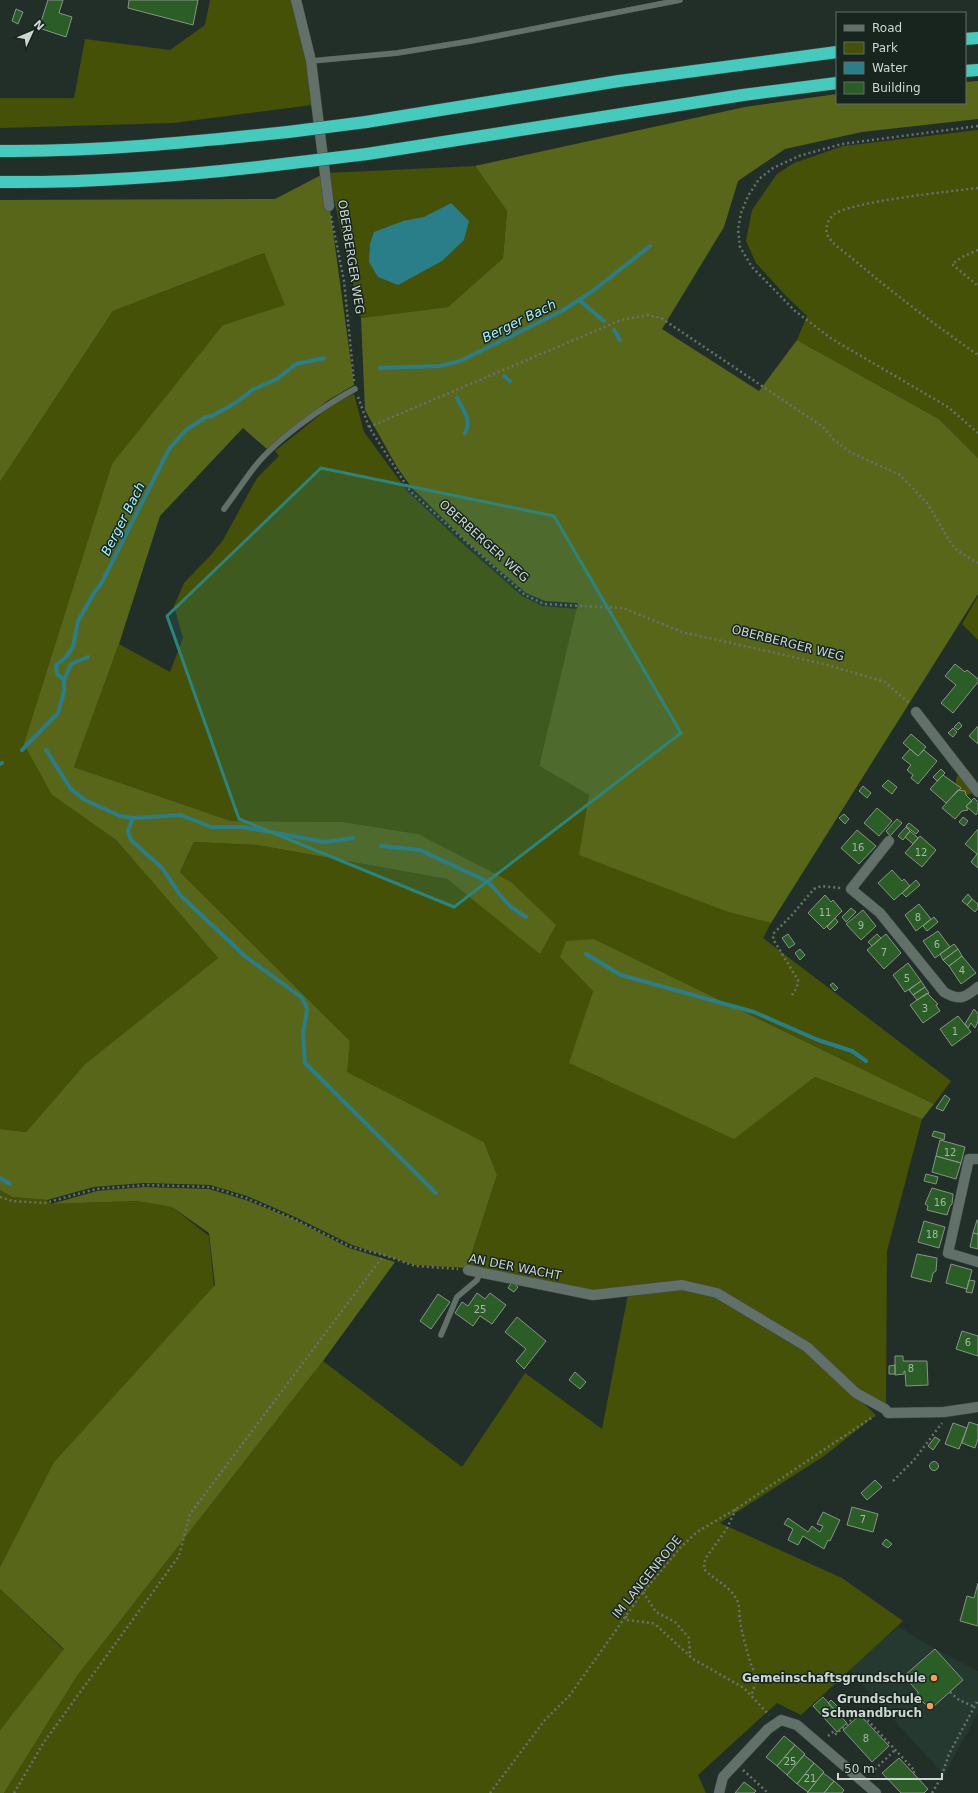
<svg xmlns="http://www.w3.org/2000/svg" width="978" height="1793" viewBox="0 0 978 1793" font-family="'DejaVu Sans',sans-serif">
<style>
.built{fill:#253930}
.green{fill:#445107}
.forest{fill:#576619}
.water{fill:#297e8a}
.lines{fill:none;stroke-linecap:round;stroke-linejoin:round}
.stream{stroke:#297e8a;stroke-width:4}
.building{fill:#2b5d27;stroke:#899387}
.service-casing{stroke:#414c47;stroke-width:6}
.minor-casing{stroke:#414c47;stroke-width:11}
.motorway-casing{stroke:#414c47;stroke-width:13}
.path{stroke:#68736d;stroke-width:2.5;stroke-dasharray:2 3;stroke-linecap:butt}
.service{stroke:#617069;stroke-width:5.5}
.minor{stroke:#617069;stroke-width:10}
.motorway{stroke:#45cabe;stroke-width:12}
.motorway-bridge-casing{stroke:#414c47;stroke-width:13;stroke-linecap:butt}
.motorway-bridge{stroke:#45cabe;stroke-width:12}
.marked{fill:#2c847d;fill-opacity:0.2;stroke:#2c847d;stroke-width:3;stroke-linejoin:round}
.poi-dot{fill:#fe9b59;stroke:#18251f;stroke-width:1.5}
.labels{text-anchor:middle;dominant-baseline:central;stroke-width:3;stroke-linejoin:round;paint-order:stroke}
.number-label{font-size:10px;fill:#a4b8a6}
.street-label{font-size:12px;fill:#cdd6d1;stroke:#18251f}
.poi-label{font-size:12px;font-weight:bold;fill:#cdd6d1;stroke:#18251f;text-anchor:end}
.water-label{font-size:13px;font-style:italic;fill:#a4f2ff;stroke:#18251f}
</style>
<rect width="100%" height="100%" fill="#222f29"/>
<!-- built -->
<path class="built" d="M899,1627L935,1649L978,1671V1713L944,1775L847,1668Z"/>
<!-- green -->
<path class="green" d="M210,0H293L306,62L312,105L173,123L0,128V98H74L85,39L170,50L205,25Z
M978,130V458L939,419L797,340L807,316L785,295L756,263L746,241L752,210L777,174L794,163L843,146Z
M475,166L507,211L503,258L448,307L361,318L328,173Z
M264,253L286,305L223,325L52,795L116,840L218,958L85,1064L26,1132L0,1129V482L113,311Z
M354,394L364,432L408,492L464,545L522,596L542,606L577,609L539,766L589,795L728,912L771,923L763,938L951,1081L934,1104L594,939L593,991L570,1063L734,1138L815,1077L922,1119L887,1251L886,1409H880L810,1346L719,1292L683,1283L594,1293L467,1268L497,1175L484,1142L346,1072L350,1041L180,872L194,842L257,845L447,879L540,953L418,834L344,822L231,821L74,767L119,644L170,672L183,638L174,606L184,583L210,556L223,540L257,478L279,456L275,451L336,402Z
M978,596V640L962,624Z
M958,775L974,793L967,795L958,790L960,788L956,784V779Z
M0,1190L12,1197L47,1200L51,1204L136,1201L172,1207L209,1236L214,1287L55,1461L0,1567Z
M681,1288L716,1295L805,1348L876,1415L824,1456L720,1523L842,1578L903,1621L801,1715L777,1703L698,1775L706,1793H4L77,1676L323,1361L462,1467L525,1373L602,1429L628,1294Z
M0,1589L64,1650L0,1730Z"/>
<!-- forest -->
<path class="forest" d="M978,81V119L862,132L785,149L738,181L724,227L662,329L759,391L797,340L939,419L978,458V594L771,923L728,912L579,855L589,795L539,766L578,603L545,601L526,593L466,541L412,488L397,467L365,410L361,318L448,307L503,258L507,211L475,166L745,107L837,94V103H965V82Z
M325,173L354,385L327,401L267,449L243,428L160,516L119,644L74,767L231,821L344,822L418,834L511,882L556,925L540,954L447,879L257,845L194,842L180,872L350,1041L347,1072L484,1142L497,1175L467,1268L415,1265L352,1245L295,1217L247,1196L210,1185L145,1183L94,1187L47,1200L12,1197L0,1190V1129L26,1132L85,1064L218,958L116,840L52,795L24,744L112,464L223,325L285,305L264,253L113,311L0,482V200L275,199Z
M594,939L934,1104L922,1119L815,1077L734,1139L569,1063L593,991L560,957L566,941Z
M144,1187L209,1189L246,1200L295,1220L349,1248L395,1262L323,1361L77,1676L4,1793H0V1730L64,1649L0,1589V1567L54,1462L215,1285L209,1233L172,1207L136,1201L51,1204L97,1191Z"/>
<!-- water -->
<path class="water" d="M451,203L469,221L464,240L442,261L398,285L378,277L369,262L370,244L374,232L403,221L424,217Z"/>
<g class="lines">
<!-- stream -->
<path class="stream" d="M579,300L604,321
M614,330L620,340
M380,368L440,366L460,361L562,311L594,290L650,246
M504,376L510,381
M457,398C463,409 472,420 465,433
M64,680L71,664L88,657
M22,750L58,713L64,692V680L57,674L56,665L66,657L73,647L78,621L94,593L102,582L169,449L186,430L206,417L212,416L237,402L252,390L277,379L296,364L324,358
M46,750L71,789L85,800L120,816L133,818L181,815L211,827H243L325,842L353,838
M0,764L2,763
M133,818L128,831L131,840L162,868L181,896L246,957L301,997L306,1005L307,1010L303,1033L305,1063L436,1193
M381,846L420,850L480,878L489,883L511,907L526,917
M586,954L621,975L754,1012L818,1040L852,1051L866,1061
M0,1178L10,1184"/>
</g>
<!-- building -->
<path class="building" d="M48,0H63L59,13L72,17L66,37L39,28Z
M129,0H198L193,25L128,8Z
M16,9L23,12L18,24L12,21Z
M955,664L965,672L967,670L978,679V682L953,713L941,703L956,685L945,676Z
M959,722L962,726L958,730L954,727Z
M978,726V744L969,736Z
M953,728L957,732L953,737L948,733Z
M911,734L926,747L918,756L903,743Z
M910,749L918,756L924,750L937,761L918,784L911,778L913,775L907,770L911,765L902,758Z
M941,769L945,773L937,781L933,777Z
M943,775L961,788L946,803L930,789Z
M888,780L897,787L892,794L882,786Z
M863,786L871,793L867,798L859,791Z
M958,790L965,791L966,795L972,801L966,806L968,810L962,811L955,819L942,808Z
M974,798L978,802V812L976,815L966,806Z
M877,808L892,821L879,836L864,823Z
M844,814L849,819L845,824L839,818Z
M963,817L968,821L964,826L959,822Z
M897,819L902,823L890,836L886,831Z
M909,823L919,831L916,834L906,826Z
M906,827L910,831L903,840L898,836Z
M978,829V868L971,862L977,854L965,844Z
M857,830L876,846L859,864L841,848Z
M910,831L918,838L913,844L905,837Z
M920,836L936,850L922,867L905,853Z
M892,870L902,881L904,879L910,886L894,900L878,883Z
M916,880L920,885L906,897L902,893Z
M968,894L972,899L967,905L962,901Z
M825,895L831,902L833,900L842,911L824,929L808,913Z
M972,899L978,904V908L975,912L967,905Z
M919,904L931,919L916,931L905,915Z
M851,908L856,912L846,922L842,917Z
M863,910L876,926L861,940L846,924Z
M934,917L938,922L927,931L923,926Z
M835,918L838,922L830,930L827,927Z
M938,931L950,947L935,958L923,941Z
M788,934L795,944L789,948L782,938Z
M877,934L881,938L872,946L868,942Z
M886,934L901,953L884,969L867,950Z
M954,944L958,949L943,960L940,954Z
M800,949L805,955L800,960L795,953Z
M958,949L962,956L949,966L943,960Z
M962,956L976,973L961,984L949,966Z
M908,963L921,981L905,992L893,975Z
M921,981L925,987L913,995L909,990Z
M833,983L838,988L835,991L830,985Z
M925,987L929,993L917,1000L913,995Z
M927,993L938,1004L936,1005L940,1011L923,1023L910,1005Z
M974,1009L978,1014V1021L975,1028L971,1023L968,1028L965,1024Z
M958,1016L971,1032L952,1046L940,1029Z
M945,1095L950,1099L943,1111L936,1108Z
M934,1131L945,1134L944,1140L932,1136Z
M940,1140L965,1147L961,1163L936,1156Z
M936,1156L961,1163L956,1179L932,1172Z
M926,1174L938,1177L936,1184L924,1181Z
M932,1188L953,1194L952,1204L950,1206L947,1215L927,1210L928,1206L925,1204Z
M977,1220H978V1234L973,1233Z
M924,1221L945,1227L939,1248L918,1242Z
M973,1233L978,1234V1249L970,1247Z
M917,1254L937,1258L936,1271L933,1273L931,1282L911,1277Z
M951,1264L972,1270L967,1289L946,1283Z
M969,1280L975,1281L972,1293L966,1292Z
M512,1282L518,1287L514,1292L508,1288Z
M477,1293L485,1299L490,1293L506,1305L492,1324L480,1316L473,1326L455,1313L462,1302L468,1306Z
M438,1294L450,1302L431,1329L420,1321Z
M517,1317L546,1341L524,1369L516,1361L526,1349L505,1332Z
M962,1331L978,1336V1356L956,1349Z
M895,1356H903V1361H927L928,1385L906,1386L905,1371H904V1374L895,1375Z
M895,1365V1374H889V1366Z
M575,1372L586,1382L580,1389L569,1380Z
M969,1422L978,1425V1439L975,1448L962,1443Z
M953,1423L967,1428L959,1449L945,1444Z
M935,1437L940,1440L933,1450L928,1446Z
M929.5 1466a4.5 4.5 0 1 1 9 0a4.5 4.5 0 1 1-9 0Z
M875,1480L882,1487L867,1500L861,1493Z
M852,1507L878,1514L873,1532L847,1525Z
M823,1512L840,1520L830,1541L828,1540L824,1549L803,1536L798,1545L788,1540L793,1529L784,1524L788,1518L808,1532L812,1526L820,1532L823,1526L817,1524Z
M886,1539L892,1544L888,1548L882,1544Z
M978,1583V1626L960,1621L967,1596L974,1598Z
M935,1649L963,1680L933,1707L927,1706L918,1697V1692L904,1676Z
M823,1697L847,1723L837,1732L813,1706Z
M831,1700L840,1709L836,1712L828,1703Z
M860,1715L889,1746L872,1762L843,1730Z
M784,1736L795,1745L777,1766L766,1757Z
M795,1745L805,1754L787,1775L777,1766Z
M804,1755L814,1763L797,1784L787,1775Z
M899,1758L928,1789L924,1793H901L882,1773Z
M814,1763L824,1772L808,1792L797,1784Z
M823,1773L834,1781L824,1793H807Z
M834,1781L844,1790L842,1793H824Z
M744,1782L756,1791L754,1793H735Z"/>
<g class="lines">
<defs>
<path id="service" d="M311,61L397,53L471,41L680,0
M224,509C234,496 243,482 253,469C274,441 323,406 355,389
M441,1335L457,1297L477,1280L480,1271"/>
<path id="minor" d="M296,0L311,61L329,206
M916,712L978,792
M889,841L851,889L880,913L944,992C959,1001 965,998 978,987
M978,1159H969L948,1253L978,1262
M468,1270L593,1295L682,1285L717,1293L807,1347L856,1393L885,1409L888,1413L944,1412L978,1407
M719,1793L723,1777L768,1729L781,1720L797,1725L876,1793"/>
<path id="motorway" d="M965,39L978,38
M965,71L978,70
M366,122L619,81L837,52
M0,151C96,152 192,142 288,132
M367,154L743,95L837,83
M0,182C98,183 195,175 292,163"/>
</defs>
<!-- service casing -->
<use href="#service" class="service-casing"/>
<!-- minor casing -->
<use href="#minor" class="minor-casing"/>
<!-- motorway casing -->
<use href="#motorway" class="motorway-casing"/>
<!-- path -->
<path class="path" d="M978,126L842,144L799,156L773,168L759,179L748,196L741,213L738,229L740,247L752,267L795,311L832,339L948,407L978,433
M978,188C953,191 847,202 833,215C828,220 825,227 827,234C831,244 845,252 853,259C893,293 935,325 978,355
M331,216L344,281L354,381
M978,250L962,257L952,264L978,286
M358,397L369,427L410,491L525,595L544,604L623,608L682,632L824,664L885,682L910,704
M369,427L621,320L648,315L661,318L823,427L834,440L850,452L900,475L927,503L952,545L958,551L978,563
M792,995L797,987L798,980L773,939L774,933L791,916L814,889L821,886L841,888
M0,1197L12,1201L45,1203L96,1189L146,1185L210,1187L246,1198L294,1219L351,1247L384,1255L415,1266L458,1269
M893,1481L914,1460L942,1423
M736,1509L726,1530L705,1559L704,1569C714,1580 728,1585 736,1598C740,1604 739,1615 740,1622C744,1641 749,1661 757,1679L751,1696
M643,1592L656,1612L675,1622L689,1638L690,1656
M626,1616V1620L652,1623L657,1626L693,1659L744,1688L769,1715
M950,1692L959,1700L975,1707
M828,1736L834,1731L836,1734L860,1712L915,1771L913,1773
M743,1770L768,1793
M871,1773L895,1750
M14,1793L44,1742L179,1556L190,1514L384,1255
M490,1793L544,1721L570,1695L643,1592L681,1547L697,1532L736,1509L874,1416
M932,1793L941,1778L949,1754L978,1700"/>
<!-- service -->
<use href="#service" class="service"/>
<!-- minor -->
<use href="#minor" class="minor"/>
<!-- motorway -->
<use href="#motorway" class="motorway"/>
<defs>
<path id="motorway-bridge" d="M288,132L366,122
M292,163L367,154"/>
</defs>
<!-- motorway-bridge casing -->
<use href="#motorway-bridge" class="motorway-bridge-casing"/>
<!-- motorway-bridge -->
<use href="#motorway-bridge" class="motorway-bridge"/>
</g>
<!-- marked area -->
<path class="marked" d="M321,468L554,516L681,733L454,907L239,819L167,616Z"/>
<!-- markers -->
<g class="poi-dot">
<circle cx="934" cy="1678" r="4"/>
<circle cx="930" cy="1706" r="4"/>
</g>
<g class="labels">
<!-- number labels -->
<g class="number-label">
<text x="858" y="847">16</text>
<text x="921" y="852">12</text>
<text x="825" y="912">11</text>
<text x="918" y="917">8</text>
<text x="861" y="925">9</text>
<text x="937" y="944">6</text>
<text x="884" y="952">7</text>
<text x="962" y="970">4</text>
<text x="907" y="978">5</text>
<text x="925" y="1008">3</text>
<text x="955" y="1031">1</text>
<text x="950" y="1152">12</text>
<text x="940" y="1202">16</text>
<text x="932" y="1234">18</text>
<text x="480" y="1309">25</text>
<text x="968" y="1342">6</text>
<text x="911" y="1368">8</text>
<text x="863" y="1519">7</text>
<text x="866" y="1738">8</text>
<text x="790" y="1761">25</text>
<text x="810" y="1778">21</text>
</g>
<!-- street labels -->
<g class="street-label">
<text transform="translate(351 257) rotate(81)">OBERBERGER WEG</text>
<text transform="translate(484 541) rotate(42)">OBERBERGER WEG</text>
<text transform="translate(788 643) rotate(14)">OBERBERGER WEG</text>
<text transform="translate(515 1267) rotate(11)">AN DER WACHT</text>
<text transform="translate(647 1577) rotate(-51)">IM LANGENRODE</text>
</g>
<!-- poi labels -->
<g class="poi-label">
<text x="926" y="1678">Gemeinschaftsgrundschule</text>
<text x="922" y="1699">Grundschule<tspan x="922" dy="14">Schmandbruch</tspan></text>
</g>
<!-- water labels -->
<g class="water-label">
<text transform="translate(519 321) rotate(-26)">Berger Bach</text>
<text transform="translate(123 519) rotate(-63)">Berger Bach</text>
</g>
</g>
<!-- legend -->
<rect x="836" y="12" width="130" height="92" fill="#18251f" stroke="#606c66"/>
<rect x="844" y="25" width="20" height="6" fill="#617069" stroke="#606c66"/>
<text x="872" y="32" font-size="12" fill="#cdd6d1">Road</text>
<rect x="844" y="42" width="20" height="12" fill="#445107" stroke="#606c66"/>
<text x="872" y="52" font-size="12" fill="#cdd6d1">Park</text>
<rect x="844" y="62" width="20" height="12" fill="#297e8a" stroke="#606c66"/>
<text x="872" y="72" font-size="12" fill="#cdd6d1">Water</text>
<rect x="844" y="82" width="20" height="12" fill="#2b5d27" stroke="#606c66"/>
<text x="872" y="92" font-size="12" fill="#cdd6d1">Building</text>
<!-- north arrow -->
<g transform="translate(32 32) rotate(46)" stroke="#18251f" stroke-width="3" paint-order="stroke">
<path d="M0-3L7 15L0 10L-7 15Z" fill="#cdd6d1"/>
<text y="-6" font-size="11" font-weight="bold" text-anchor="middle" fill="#cdd6d1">N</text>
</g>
<!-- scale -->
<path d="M838 1773v6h104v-6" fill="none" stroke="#cdd6d1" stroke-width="2"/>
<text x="844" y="1773" font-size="12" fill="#cdd6d1" stroke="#18251f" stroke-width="3" paint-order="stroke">50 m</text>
</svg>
